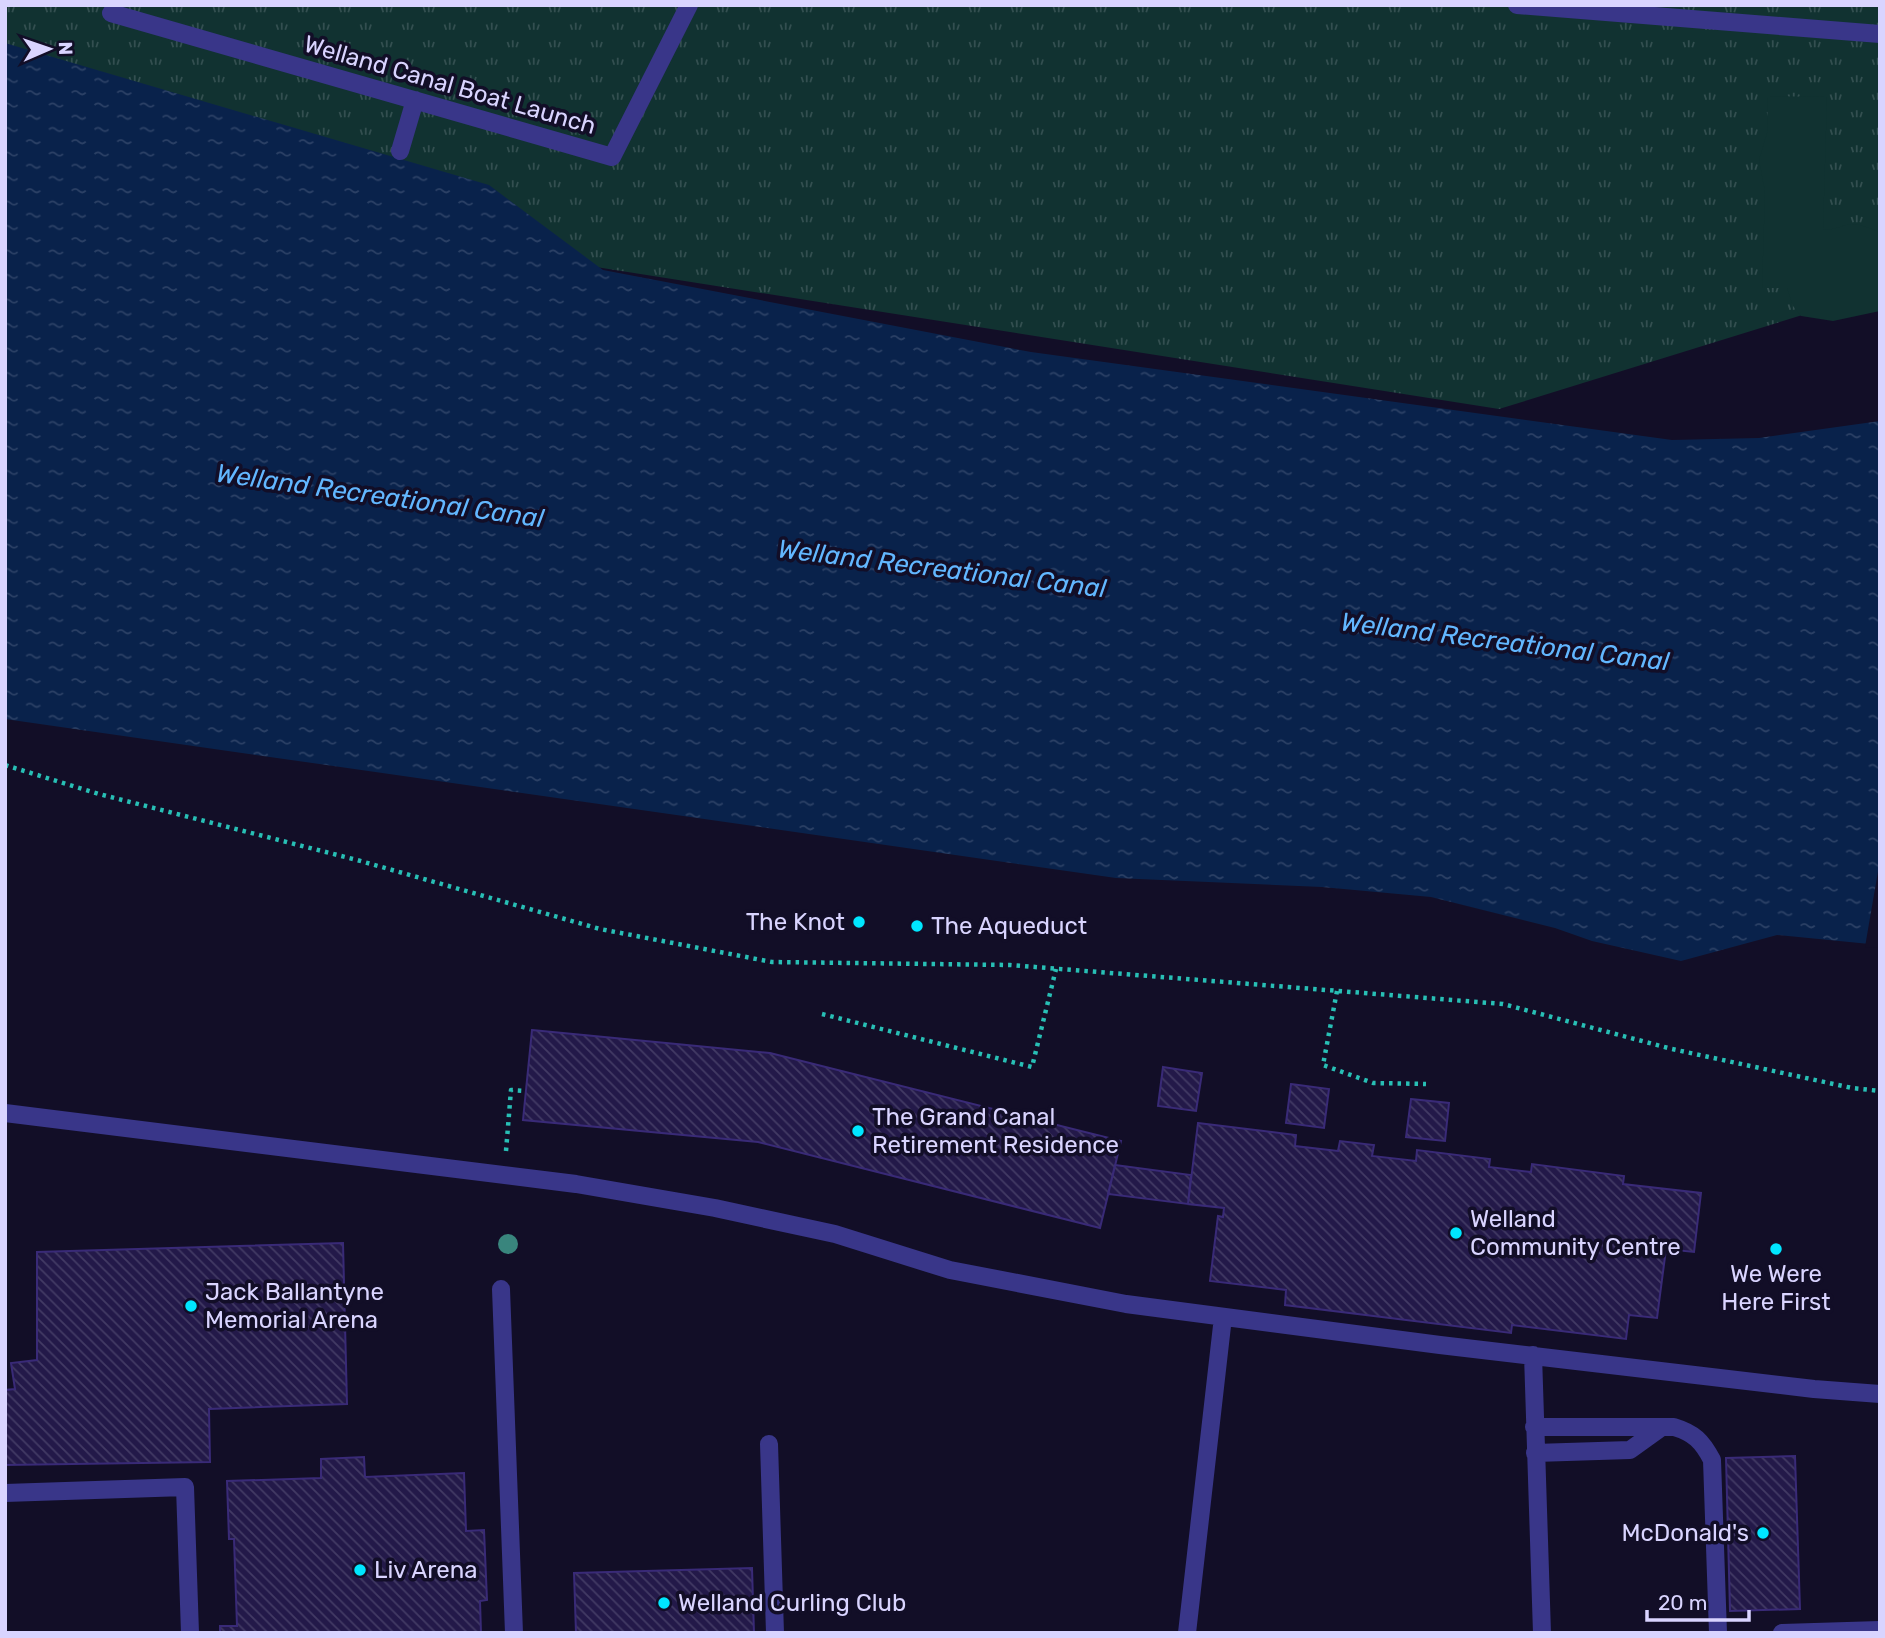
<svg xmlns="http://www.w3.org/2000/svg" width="1885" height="1638" viewBox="0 0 1885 1638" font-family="Rubik,sans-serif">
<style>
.park{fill:url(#park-tufts)}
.pitch{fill:#113231}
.water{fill:url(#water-ripples)}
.pier{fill:#120e27}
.building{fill:url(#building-back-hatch);stroke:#392a77;stroke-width:2}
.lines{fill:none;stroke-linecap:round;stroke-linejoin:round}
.path{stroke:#28bfb5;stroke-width:4.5;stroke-dasharray:3.5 5;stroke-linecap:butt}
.lane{stroke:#393689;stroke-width:18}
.tree{fill:#39857d}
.poi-dot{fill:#00e6ff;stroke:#120e27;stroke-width:2.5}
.labels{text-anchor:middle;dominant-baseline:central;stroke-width:7;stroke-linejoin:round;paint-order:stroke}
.street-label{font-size:24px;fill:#d9d4ff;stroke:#120e27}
.poi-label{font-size:24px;fill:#d9d4ff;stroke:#120e27;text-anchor:start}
.water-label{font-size:26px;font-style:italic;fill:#62b7ff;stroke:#120e27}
</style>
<defs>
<pattern id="park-tufts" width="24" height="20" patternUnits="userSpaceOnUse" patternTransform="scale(1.75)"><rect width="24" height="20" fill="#113231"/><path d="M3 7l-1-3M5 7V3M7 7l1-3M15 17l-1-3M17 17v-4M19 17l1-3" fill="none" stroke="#334f50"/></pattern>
<pattern id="water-ripples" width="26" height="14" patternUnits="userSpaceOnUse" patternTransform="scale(1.75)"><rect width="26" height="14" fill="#09224b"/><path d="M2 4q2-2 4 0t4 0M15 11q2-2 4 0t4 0" fill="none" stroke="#2c4166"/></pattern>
<pattern id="building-back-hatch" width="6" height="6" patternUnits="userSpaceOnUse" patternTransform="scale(1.75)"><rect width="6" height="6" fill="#231949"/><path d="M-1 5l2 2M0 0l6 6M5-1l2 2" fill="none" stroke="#423a64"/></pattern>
</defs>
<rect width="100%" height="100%" fill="#120e27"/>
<!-- park -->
<path class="park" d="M5,5H1880V291L1499,409L5,174Z"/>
<!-- pitch -->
<path class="pitch" d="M1768,96L1827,97L1823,229C1834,231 1841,225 1852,224C1861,224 1871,229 1880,232V311L1833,321L1801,316L1793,306L1787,288H1762L1765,192L1759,160L1767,133Z"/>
<!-- water -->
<path class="water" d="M5,43L489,185L603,270L1031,352L1672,440L1759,438L1880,421V945L1777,935L1681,961L1592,941L1555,928L1431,897L1322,887L1116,878L5,719Z"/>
<!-- pier -->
<path class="pier" d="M1880,860V948L1865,947Z"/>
<!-- building -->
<path class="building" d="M532,1030L770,1053L1121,1141L1100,1228L758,1142L523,1120Z
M1163,1067L1202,1073L1196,1111L1158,1106Z
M1291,1084L1329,1089L1324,1128L1286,1123Z
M1411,1099L1449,1103L1445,1141L1406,1137Z
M1198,1123L1296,1135L1295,1146L1338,1151L1340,1141L1374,1145L1372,1156L1416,1161L1417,1150L1490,1159L1489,1167L1531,1172L1532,1164L1624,1176L1623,1184L1701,1193L1694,1252L1666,1249L1657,1318L1629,1315L1626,1339L1512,1325L1511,1333L1285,1305L1286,1290L1210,1281L1218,1216L1223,1217L1224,1208L1188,1204Z
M1115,1165L1191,1175L1188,1204L1108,1194Z
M343,1243L347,1404L209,1409L210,1462L5,1465V1390L15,1389L11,1363L37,1360V1252Z
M1795,1456L1800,1609L1730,1611L1726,1458Z
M364,1457L365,1477L464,1473L466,1531L484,1530L487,1600L480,1601L481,1633H220V1626H237L234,1539H229L227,1481L321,1478V1459Z
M752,1568L754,1633H576L574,1573Z"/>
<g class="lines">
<!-- path -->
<path class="path" d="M5,765L99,794L357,860L600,929L772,962L1010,965L1503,1004L1672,1049L1852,1088L1880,1091
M1337,991L1323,1065L1373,1083L1426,1084
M822,1014L1032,1067L1056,969
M506,1151L511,1090L526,1091"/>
<!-- lane -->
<path class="lane" d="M1517,5L1880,34
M111,13L612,157L689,5
M400,151L415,100
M5,1113L576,1184L715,1208L835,1234L950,1270L1126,1304L1440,1345L1814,1389L1880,1394
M501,1289L514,1633
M1533,1355L1542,1633
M1534,1427H1674C1694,1433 1702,1441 1712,1460L1718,1633
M769,1444L775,1633
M1535,1453L1630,1450L1662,1427
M5,1493L185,1487L190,1633
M1187,1633L1223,1317
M1782,1633L1880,1630"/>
</g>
<!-- trees -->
<circle class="tree" cx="508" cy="1244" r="10"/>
<!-- markers -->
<g class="poi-dot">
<circle cx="859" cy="922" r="7"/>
<circle cx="917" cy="926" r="7"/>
<circle cx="858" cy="1131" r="7"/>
<circle cx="1456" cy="1233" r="7"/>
<circle cx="1776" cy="1249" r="7"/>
<circle cx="191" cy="1306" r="7"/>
<circle cx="1763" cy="1533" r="7"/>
<circle cx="360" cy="1570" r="7"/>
<circle cx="664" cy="1603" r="7"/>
</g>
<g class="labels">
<!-- street labels -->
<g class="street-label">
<text transform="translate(450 85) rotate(16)">Welland Canal Boat Launch</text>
</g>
<!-- poi labels -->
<g class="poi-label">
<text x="845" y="922" text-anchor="end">The Knot</text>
<text x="931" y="926">The Aqueduct</text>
<text x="872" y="1117">The Grand Canal<tspan x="872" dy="28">Retirement Residence</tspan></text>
<text x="1470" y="1219">Welland<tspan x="1470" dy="28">Community Centre</tspan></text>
<text x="1776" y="1274" text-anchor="middle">We Were<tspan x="1776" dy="28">Here First</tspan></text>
<text x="205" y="1292">Jack Ballantyne<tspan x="205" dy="28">Memorial Arena</tspan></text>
<text x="1749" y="1533" text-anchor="end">McDonald's</text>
<text x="374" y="1570">Liv Arena</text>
<text x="678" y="1603">Welland Curling Club</text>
</g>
<!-- water labels -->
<g class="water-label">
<text transform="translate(380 496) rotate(8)">Welland Recreational Canal</text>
<text transform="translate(942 569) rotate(7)">Welland Recreational Canal</text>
<text transform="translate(1505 642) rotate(7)">Welland Recreational Canal</text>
</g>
</g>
<!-- border -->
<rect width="1885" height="1638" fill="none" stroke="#d9d4ff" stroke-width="14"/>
<!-- north arrow -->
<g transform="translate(49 49) rotate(88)" stroke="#120e27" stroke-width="5" paint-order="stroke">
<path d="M0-5L12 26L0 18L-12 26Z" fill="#d9d4ff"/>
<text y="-10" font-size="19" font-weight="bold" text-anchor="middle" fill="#d9d4ff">N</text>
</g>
<!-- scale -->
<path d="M1647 1610v10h102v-10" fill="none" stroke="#d9d4ff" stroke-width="3.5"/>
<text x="1658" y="1610" font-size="21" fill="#d9d4ff" stroke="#120e27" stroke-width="5" paint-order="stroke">20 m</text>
</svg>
